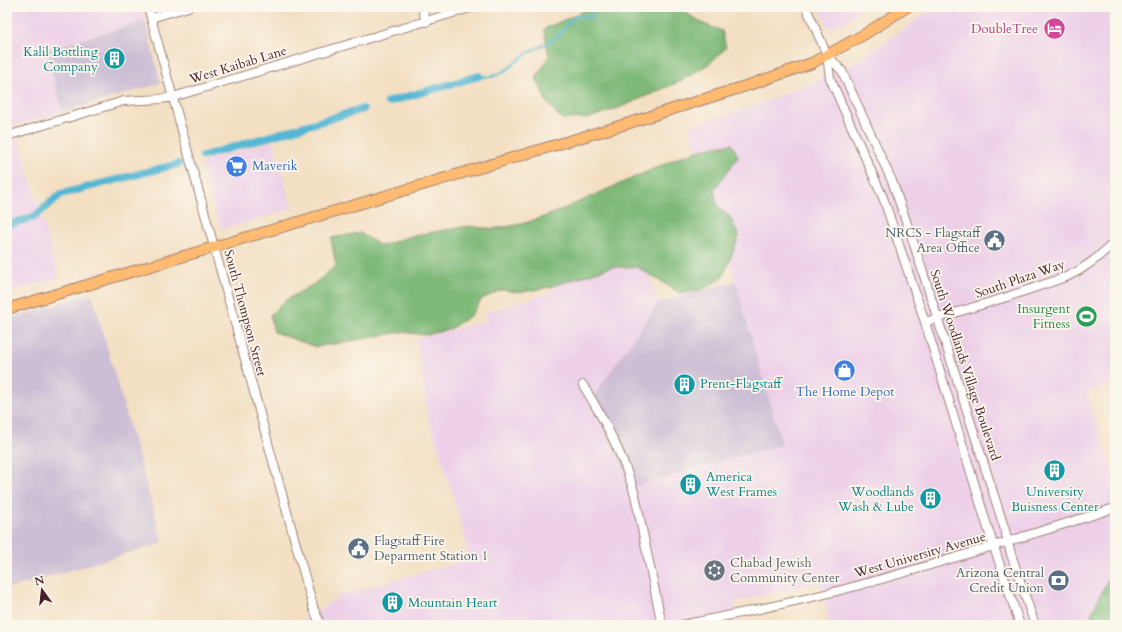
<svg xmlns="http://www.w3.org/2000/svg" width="1122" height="632" viewBox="0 0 1122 632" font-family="Cardo,serif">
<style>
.built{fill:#edd0e8}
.industrial{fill:#ccbed4}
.forest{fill:#7eb978;stroke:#646c52}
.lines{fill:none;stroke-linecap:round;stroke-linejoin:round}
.stream{stroke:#55b7d4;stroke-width:2.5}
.canal{stroke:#55b7d4;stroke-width:8}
.minor-casing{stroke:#9e7f76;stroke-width:10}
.major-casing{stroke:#9e7f76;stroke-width:12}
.minor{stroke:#fff;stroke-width:8}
.major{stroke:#ffbb71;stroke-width:10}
.labels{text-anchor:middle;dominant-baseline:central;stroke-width:3.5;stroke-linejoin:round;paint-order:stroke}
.hotel-label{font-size:13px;fill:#b23c85;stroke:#fbf7ec;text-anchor:end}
.culture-label{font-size:13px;fill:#0d838f;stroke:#fbf7ec;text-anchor:start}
.street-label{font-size:13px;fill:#4a1f2b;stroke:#fbf7ec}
.shop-label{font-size:13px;fill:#366cbe;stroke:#fbf7ec;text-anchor:start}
.service-label{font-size:13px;fill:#4e5e75;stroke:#fbf7ec;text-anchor:end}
.leisure-label{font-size:13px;fill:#27864d;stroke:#fbf7ec;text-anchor:end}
.worship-label{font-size:13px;fill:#5b616d;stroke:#fbf7ec;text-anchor:start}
</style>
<rect width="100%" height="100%" fill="#fbf7ec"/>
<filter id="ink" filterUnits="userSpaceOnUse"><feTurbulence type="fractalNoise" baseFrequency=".025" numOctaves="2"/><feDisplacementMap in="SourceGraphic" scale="8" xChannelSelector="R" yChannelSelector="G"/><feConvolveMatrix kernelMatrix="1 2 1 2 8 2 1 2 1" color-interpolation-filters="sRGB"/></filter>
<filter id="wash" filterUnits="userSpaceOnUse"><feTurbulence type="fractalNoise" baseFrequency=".012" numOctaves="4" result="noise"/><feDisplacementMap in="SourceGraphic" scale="16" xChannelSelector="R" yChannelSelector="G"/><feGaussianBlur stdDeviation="0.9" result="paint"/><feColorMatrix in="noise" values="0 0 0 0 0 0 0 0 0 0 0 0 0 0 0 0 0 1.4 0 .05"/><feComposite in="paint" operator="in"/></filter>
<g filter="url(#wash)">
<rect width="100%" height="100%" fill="#f3dfc2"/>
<!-- built -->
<path class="built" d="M7,7H140L145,21L46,49L63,112L7,128Z
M818,7H864L844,22L832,28L828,27Z
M934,7H1115V383L1086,392L1115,480V625H830L819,582L734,602L739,625H305L304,620L341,595L470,559L451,488L428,417L416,339L487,321L485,312L554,292L548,273L639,243L658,303L591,400L782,444L690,126L754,106L812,83L857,62Z
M19,139L59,278L7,293V143Z
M273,141L292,209L227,228L221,227L219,225L201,162Z"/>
<!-- industrial -->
<path class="industrial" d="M145,21L161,83L63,112L46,50Z
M735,281L782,444L632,487L591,400L658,303Z
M92,294L163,543L7,589V319Z"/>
<!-- forest -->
<path class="forest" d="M592,7H656L683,11L704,24L722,31L726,48L710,63L683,80L619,108L589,118L562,119L547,103L536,78L549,57L544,29Z
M732,144L738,157L714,190L718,207L730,217L739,236L723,277L702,290L680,293L637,267H611L550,287L522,292L501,290L482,299L471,315L450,329L426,335L401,332L316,347L274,332L270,315L286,300L314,284L336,266L331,238L360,233L381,246L411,236L468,226L493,229L522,224L552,214L680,157L710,147Z
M1111,561H1115V625H1097L1089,619L1110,575L1113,567Z"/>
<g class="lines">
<!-- stream -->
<path class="stream" d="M479,76L491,77L505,71L523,56L557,37L568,23L577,16L589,18L596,7"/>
<!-- canal -->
<path class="canal" d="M388,102L479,76
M203,156L363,109
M7,225L34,217L61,194L178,164"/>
</g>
</g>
<g filter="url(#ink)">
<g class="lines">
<defs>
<path id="minor" d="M148,7L314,610L321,625
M422,7L426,22
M806,7L827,55L830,78L884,200L925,322L990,535L1020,625
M151,18L188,7
M827,55L842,71L892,181L911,235L1005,530L1011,554L1035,625
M7,136L124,101C140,99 156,101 173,97L473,7
M925,322L1010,296L1066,277L1078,271L1093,261L1115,242
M583,385C605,421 623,455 635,495L662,625
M682,625C737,614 791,603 845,589C936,565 1026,536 1115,508"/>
<path id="major" d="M7,309L626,124L755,83L812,63L865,34L907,7"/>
</defs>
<!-- minor casing -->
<use href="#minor" class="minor-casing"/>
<!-- major casing -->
<use href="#major" class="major-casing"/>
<!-- minor -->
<use href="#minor" class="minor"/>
<!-- major -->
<use href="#major" class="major"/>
</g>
</g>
<!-- icons -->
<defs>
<symbol id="hotel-disc" viewBox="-11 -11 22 22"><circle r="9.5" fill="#d1479c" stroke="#fbf7ec"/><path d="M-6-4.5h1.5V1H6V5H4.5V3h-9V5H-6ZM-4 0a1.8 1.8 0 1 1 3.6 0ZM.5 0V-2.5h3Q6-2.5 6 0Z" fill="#fff"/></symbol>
<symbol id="building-disc" viewBox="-11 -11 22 22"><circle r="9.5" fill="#0f9aa8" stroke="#fbf7ec"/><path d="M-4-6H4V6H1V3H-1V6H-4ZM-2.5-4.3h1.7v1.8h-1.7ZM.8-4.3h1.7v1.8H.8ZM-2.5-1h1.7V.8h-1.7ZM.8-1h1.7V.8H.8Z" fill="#fff"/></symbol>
<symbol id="supermarket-disc" viewBox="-11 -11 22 22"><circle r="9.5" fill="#3f7fe0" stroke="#fbf7ec"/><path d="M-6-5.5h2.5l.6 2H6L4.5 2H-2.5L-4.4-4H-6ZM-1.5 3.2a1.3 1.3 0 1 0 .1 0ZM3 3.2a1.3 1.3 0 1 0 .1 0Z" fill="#fff"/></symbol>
<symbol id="civic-disc" viewBox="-11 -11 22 22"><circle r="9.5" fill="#5c6f8a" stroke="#fbf7ec"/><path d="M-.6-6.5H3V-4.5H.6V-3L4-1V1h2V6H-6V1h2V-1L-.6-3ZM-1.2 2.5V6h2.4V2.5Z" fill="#fff"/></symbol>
<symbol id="stadium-disc" viewBox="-11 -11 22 22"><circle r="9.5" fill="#2e9e5b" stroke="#fbf7ec"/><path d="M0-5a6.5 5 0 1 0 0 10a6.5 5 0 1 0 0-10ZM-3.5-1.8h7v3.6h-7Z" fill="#fff"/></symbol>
<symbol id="shop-disc" viewBox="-11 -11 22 22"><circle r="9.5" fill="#3f7fe0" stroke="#fbf7ec"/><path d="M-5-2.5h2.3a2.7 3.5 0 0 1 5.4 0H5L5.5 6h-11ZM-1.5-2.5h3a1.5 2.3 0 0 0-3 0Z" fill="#fff"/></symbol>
<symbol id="synagogue-disc" viewBox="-11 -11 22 22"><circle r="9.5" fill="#6b7280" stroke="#fbf7ec"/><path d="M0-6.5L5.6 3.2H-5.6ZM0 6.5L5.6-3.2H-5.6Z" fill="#fff"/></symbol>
<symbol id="bank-disc" viewBox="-11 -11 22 22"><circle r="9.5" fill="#5c6f8a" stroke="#fbf7ec"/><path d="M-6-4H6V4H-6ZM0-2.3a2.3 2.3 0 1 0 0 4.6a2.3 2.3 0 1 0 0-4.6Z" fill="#fff"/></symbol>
</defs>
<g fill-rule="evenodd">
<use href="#hotel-disc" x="1042" y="16" width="25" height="25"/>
<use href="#building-disc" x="102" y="46" width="25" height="25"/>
<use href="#supermarket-disc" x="224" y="154" width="25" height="25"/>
<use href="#civic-disc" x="982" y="228" width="25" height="25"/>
<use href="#stadium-disc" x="1074" y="304" width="25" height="25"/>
<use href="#shop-disc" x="832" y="358" width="25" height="25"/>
<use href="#building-disc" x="672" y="372" width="25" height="25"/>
<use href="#building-disc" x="1042" y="458" width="25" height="25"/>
<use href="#building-disc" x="678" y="472" width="25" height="25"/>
<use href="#building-disc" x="918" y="486" width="25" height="25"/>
<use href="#civic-disc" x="346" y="536" width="25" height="25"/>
<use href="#synagogue-disc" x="702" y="558" width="25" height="25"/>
<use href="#bank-disc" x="1046" y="568" width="25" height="25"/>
<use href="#building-disc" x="380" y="590" width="25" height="25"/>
</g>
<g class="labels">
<!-- hotel labels -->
<g class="hotel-label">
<text x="1038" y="29">DoubleTree</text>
</g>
<!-- culture labels -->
<g class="culture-label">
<text x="98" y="52" text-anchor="end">Kalil Bottling<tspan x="98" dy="15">Company</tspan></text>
<text x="700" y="384">Prent-Flagstaff</text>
<text x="706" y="477">America<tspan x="706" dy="15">West Frames</tspan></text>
<text x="914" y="492" text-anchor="end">Woodlands<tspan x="914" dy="15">Wash &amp; Lube</tspan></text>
<text x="1055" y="492" text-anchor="middle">University<tspan x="1055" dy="15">Buisness Center</tspan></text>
<text x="408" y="603">Mountain Heart</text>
</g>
<!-- street labels -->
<g class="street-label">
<text transform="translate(238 65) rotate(-17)">West Kaibab Lane</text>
<text transform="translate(1020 279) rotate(-19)">South Plaza Way</text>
<text transform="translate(245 313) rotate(75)">South Thompson Street</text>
<text transform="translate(965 365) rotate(72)">South Woodlands Village Boulevard</text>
<text transform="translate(920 555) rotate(-16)">West University Avenue</text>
</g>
<!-- shop labels -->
<g class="shop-label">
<text x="252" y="166">Maverik</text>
<text x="845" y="392" text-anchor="middle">The Home Depot</text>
</g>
<!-- service labels -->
<g class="service-label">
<text x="980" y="233">NRCS - Flagstaff<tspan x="980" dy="15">Area Office</tspan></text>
<text x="374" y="541" text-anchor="start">Flagstaff Fire<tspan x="374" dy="15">Deparment Station 1</tspan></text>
<text x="1044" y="573">Arizona Central<tspan x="1044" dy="15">Credit Union</tspan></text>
</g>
<!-- leisure labels -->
<g class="leisure-label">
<text x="1070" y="309">Insurgent<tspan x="1070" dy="15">Fitness</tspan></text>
</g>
<!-- worship labels -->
<g class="worship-label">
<text x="730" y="563">Chabad Jewish<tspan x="730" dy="15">Community Center</tspan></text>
</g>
</g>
<!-- margin -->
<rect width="1122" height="632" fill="none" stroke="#fbf7ec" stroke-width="24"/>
<!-- north arrow -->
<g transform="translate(42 590) rotate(345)" stroke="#fbf7ec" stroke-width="3" paint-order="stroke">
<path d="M0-3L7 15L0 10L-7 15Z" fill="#4a1f2b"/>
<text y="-6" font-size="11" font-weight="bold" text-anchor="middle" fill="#4a1f2b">N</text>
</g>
</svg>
